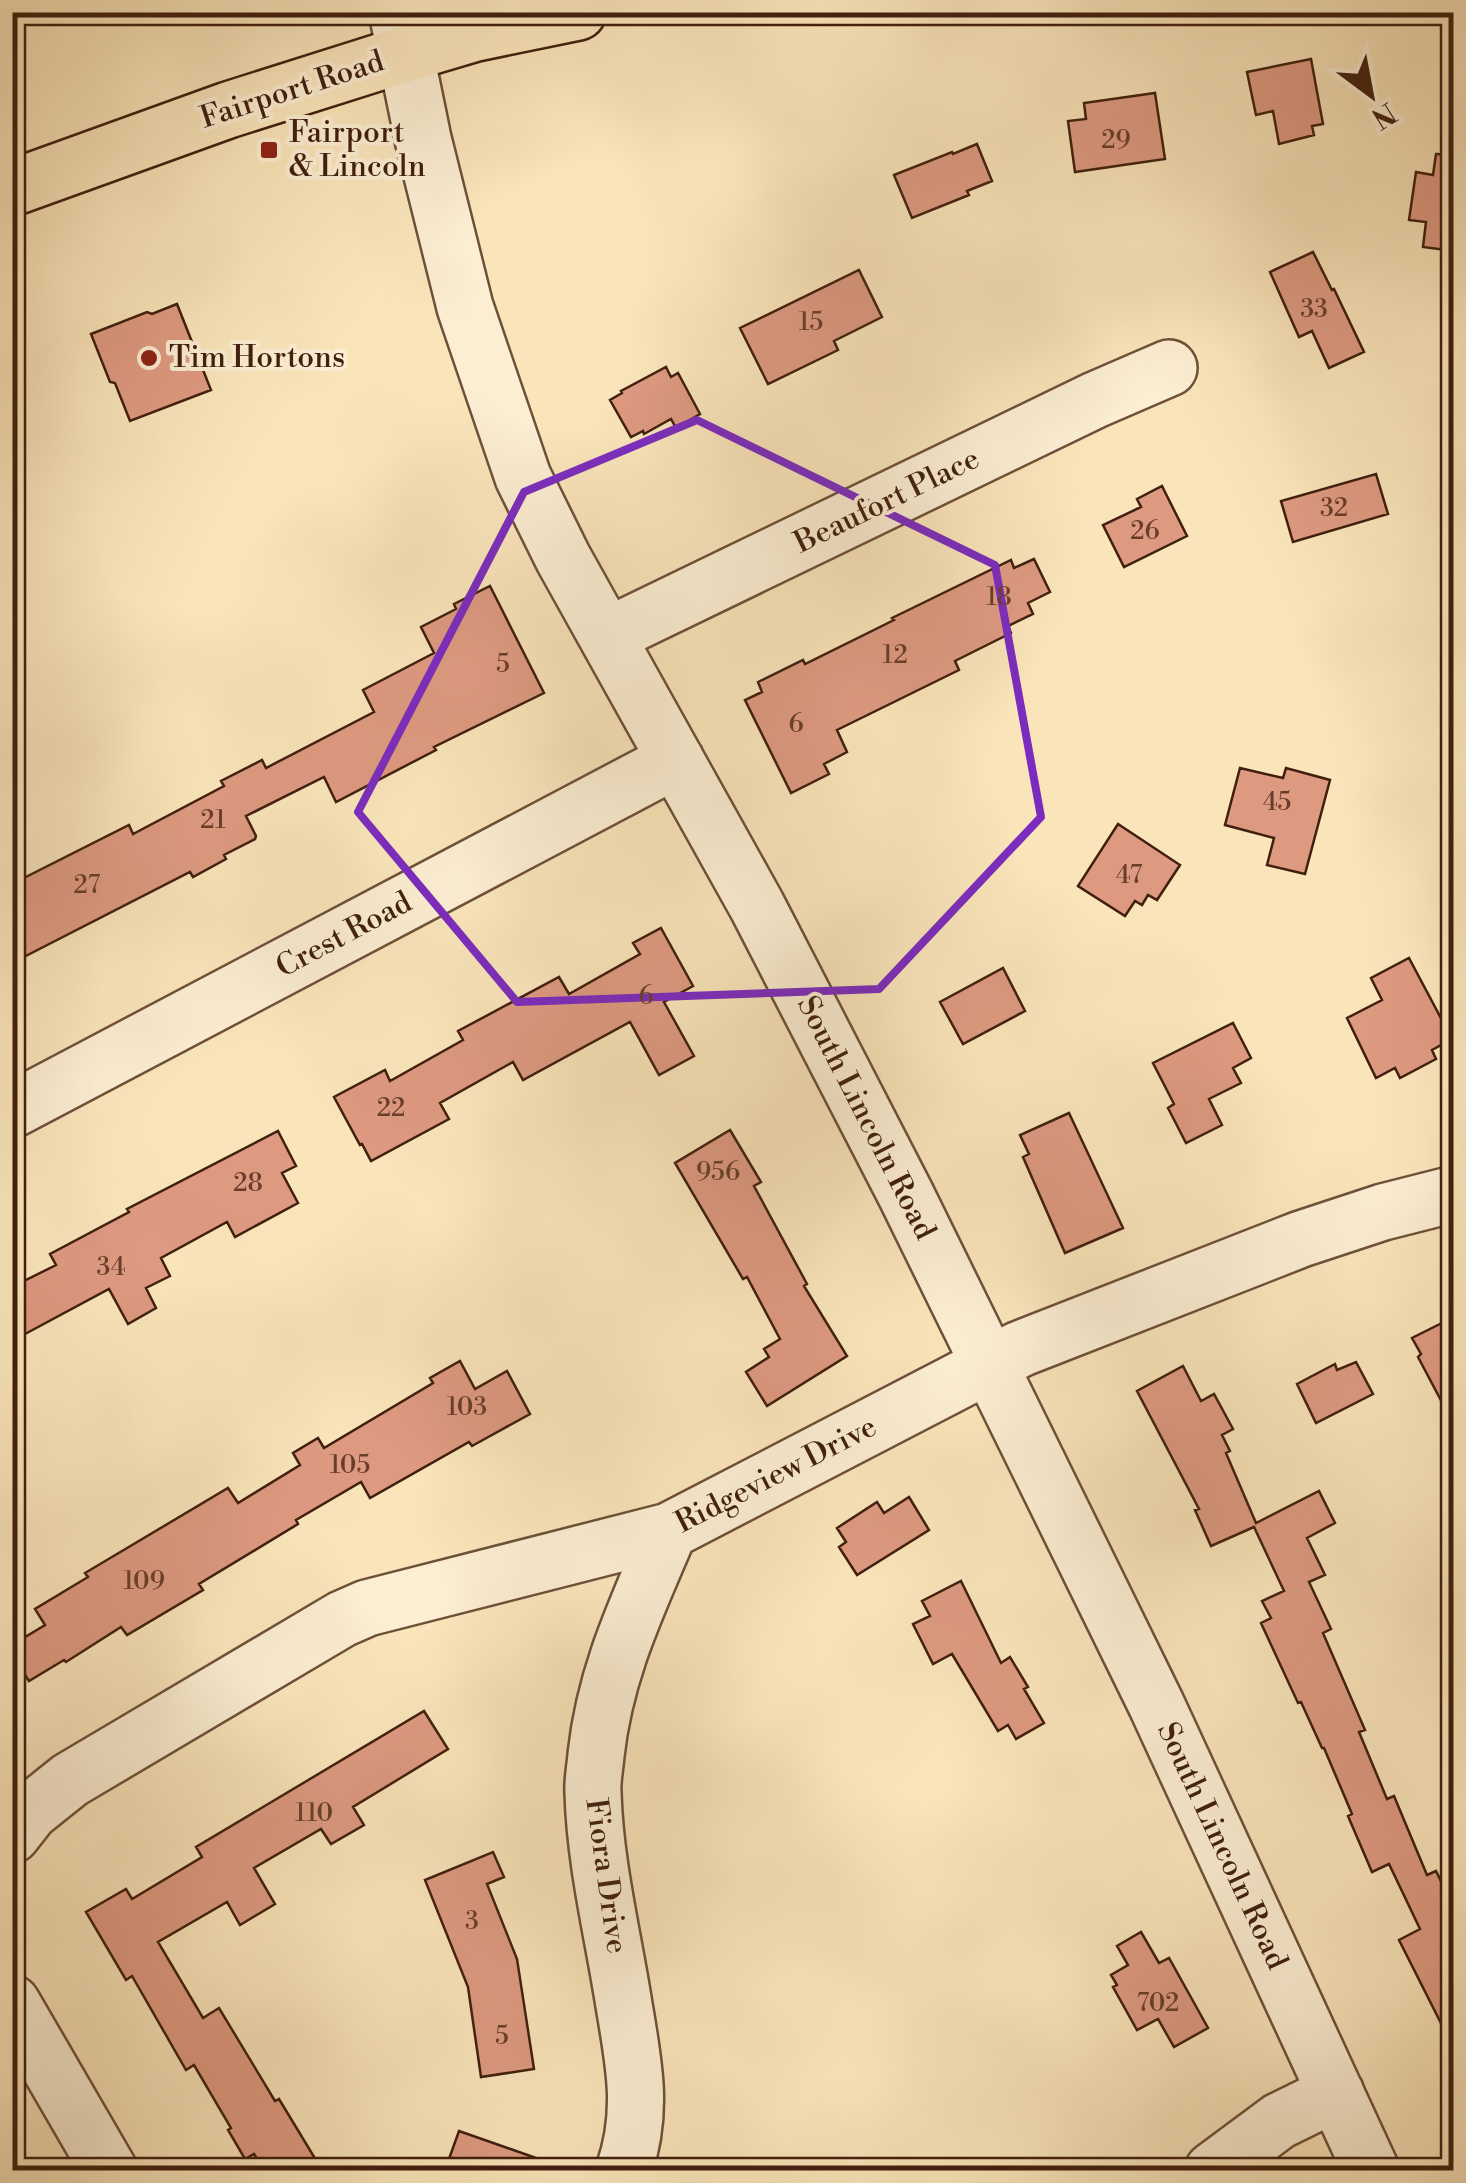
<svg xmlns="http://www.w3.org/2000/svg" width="1466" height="2183" viewBox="0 0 1466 2183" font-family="'Libre Bodoni',serif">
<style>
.building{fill:#de9a81;stroke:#401f0e;stroke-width:2.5}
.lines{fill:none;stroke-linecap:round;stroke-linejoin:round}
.minor-casing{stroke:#6e5039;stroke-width:60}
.major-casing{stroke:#401f0e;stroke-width:60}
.minor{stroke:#fceed3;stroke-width:55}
.major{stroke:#fae5bb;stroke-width:55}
.marked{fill:none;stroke:#7b2cbf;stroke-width:8;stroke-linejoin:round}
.poi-dot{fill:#8f2418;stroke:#fceed3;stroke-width:4}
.labels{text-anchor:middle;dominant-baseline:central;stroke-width:8;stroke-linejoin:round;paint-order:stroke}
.number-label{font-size:25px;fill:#683e2b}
.street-label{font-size:30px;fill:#401f0e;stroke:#fceed3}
.poi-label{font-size:30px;fill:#401f0e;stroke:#fceed3;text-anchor:start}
</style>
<rect width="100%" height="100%" fill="#fae5bb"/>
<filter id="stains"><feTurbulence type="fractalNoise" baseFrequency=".002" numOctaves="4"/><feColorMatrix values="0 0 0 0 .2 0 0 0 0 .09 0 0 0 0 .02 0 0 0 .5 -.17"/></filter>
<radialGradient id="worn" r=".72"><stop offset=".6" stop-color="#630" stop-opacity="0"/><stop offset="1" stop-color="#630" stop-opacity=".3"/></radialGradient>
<!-- building -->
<path class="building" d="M1311,59L1323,124L1312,126L1314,135L1279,144L1273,111L1256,115L1247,72Z
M1155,93L1165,159L1075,172L1068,121L1086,119L1084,103Z
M977,144L992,181L967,191L969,195L912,218L894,175L952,152L953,154Z
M1436,154L1454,155V251L1423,247L1426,222L1409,220L1416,172L1433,175Z
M1313,252L1332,290L1334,289L1364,352L1329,368L1312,331L1299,337L1270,272Z
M859,270L882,317L834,341L838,350L768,384L740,328Z
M177,304L211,390L130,421L115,383L110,382L91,334L147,312L152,314Z
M666,367L671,377L678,373L700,414L676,428L671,419L644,434L643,431L631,437L610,400L622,393L621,391Z
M1376,474L1388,514L1293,542L1281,501Z
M1162,486L1187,536L1124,567L1103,525L1141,507L1137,499Z
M1034,559L1050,592L1028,603L1033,614L1008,626L1011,633L955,661L959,670L837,730L847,752L824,764L829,774L791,793L745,700L762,692L758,682L803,660L805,664L894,620L892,618L1011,560L1014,568Z
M490,586L544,693L434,747L436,750L336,802L324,777L246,816L256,836L255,839L224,855L226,859L193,877L190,872L12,963V884L129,825L133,834L224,786L221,781L262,760L266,768L374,712L363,690L434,653L421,627L456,609L454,604Z
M1240,768L1283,778L1286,768L1330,780L1305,874L1267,865L1274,838L1225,825Z
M1118,824L1180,865L1157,900L1148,895L1142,905L1135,901L1125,916L1078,886Z
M661,928L693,986L664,1002L694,1056L659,1075L630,1022L523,1080L513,1062L440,1103L449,1119L371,1161L362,1144L360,1145L334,1097L385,1070L390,1081L463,1040L458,1031L559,977L569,994L640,954L633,943Z
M1409,958L1452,1039L1432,1050L1436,1059L1400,1078L1395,1068L1376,1078L1347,1018L1382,1000L1371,978Z
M1003,968L1025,1011L963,1044L940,1002Z
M1233,1023L1251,1058L1233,1068L1241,1083L1209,1099L1222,1125L1186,1143L1168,1108L1174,1104L1153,1063Z
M1069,1113L1123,1228L1065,1253L1023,1157L1029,1154L1020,1135Z
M730,1130L761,1182L754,1186L807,1284L804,1286L847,1356L767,1406L746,1372L769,1357L764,1349L780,1339L747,1277L743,1279L675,1163Z
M278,1131L296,1166L282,1173L298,1203L235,1237L227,1222L161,1258L170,1276L146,1288L156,1308L128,1324L109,1289L12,1341V1287L56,1265L50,1254L129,1212L127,1209Z
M1454,1317V1425L1418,1357L1421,1354L1412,1338Z
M460,1361L475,1389L507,1371L530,1414L472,1446L469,1442L370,1498L361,1482L296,1520L298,1524L199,1584L203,1590L127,1635L121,1627L66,1662L64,1660L29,1681L12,1655V1645L45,1625L35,1609L88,1577L85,1573L228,1488L238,1503L300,1465L293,1453L318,1438L324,1448L433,1383L430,1378Z
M1356,1362L1373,1394L1316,1423L1297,1384L1335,1364L1337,1370Z
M1183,1366L1201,1401L1214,1394L1233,1429L1222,1435L1230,1451L1226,1453L1256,1523L1319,1491L1335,1523L1307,1538L1325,1575L1309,1582L1331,1629L1323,1633L1365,1730L1359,1732L1387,1799L1394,1796L1427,1875L1436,1871L1454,1908V2049L1399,1940L1420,1929L1389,1864L1372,1872L1348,1816L1352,1814L1324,1748H1322L1301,1702L1298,1703L1261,1623L1271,1618L1262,1601L1284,1591L1254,1527L1211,1546L1195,1510L1199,1509L1137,1391Z
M909,1497L929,1530L857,1575L839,1547L846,1542L837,1528L877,1502L884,1513Z
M961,1581L1001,1663L1010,1657L1028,1687L1024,1689L1044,1723L1016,1739L1008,1725L998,1731L952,1654L933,1664L913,1624L930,1616L922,1601Z
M424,1711L448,1749L353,1807L364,1825L331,1844L321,1829L254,1868L275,1904L240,1925L227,1902L158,1942L203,2018L219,2008L275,2101L279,2099L322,2170H264L254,2154L245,2159L228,2130L231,2128L194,2065L186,2070L132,1976L126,1980L86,1912L126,1889L132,1899L202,1857L196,1847Z
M493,1852L504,1877L487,1884L517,1959L534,2069L481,2077L468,1987L425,1880Z
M1141,1932L1159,1963L1169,1958L1208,2028L1174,2047L1158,2019L1137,2030L1113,1987L1117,1985L1111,1975L1128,1965L1117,1946Z
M459,2131L559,2166L558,2170H445Z"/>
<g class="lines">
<defs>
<path id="minor" d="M397,12L423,139L465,307L523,477L563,558L757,906L906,1195L1156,1704L1371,2170
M607,636L1095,400L1169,368
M12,1110L676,760
M12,1835L30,1812L70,1780L342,1619L367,1608L669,1531L1020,1349L1301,1239L1383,1212L1454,1194
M12,2003L109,2170
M624,2170C644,2112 634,2064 624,2005C613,1935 595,1864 593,1793C592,1781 595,1768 596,1755C605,1672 637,1607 669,1531
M1213,2170L1279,2121L1336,2093"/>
<path id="major" d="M12,188L228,110L405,54L476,33L578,12"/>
</defs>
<!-- minor casing -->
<use href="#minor" class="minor-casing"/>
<!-- major casing -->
<use href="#major" class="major-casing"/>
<!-- minor -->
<use href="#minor" class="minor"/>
<!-- major -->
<use href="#major" class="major"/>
</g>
<!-- marked area -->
<path class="marked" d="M697,420L995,565L1041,817L879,989L517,1002L358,812L524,492Z"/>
<!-- markers -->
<g class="poi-dot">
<rect x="259" y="140" width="20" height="20" rx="5"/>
<circle cx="149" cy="358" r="10"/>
</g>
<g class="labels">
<!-- number labels -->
<g class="number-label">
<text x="1116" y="140">29</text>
<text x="1314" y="309">33</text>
<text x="811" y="322">15</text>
<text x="1334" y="508">32</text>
<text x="1145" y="531">26</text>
<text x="999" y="597">18</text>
<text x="895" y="655">12</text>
<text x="503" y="664">5</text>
<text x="796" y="724">6</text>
<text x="1277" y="802">45</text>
<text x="213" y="820">21</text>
<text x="1129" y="875">47</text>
<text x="87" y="885">27</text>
<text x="646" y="996">6</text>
<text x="391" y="1108">22</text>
<text x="718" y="1172">956</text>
<text x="248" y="1183">28</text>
<text x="111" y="1267">34</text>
<text x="467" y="1407">103</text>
<text x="350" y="1465">105</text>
<text x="144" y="1581">109</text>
<text x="314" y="1813">110</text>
<text x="472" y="1921">3</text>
<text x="1158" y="2003">702</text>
<text x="502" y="2036">5</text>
</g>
<!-- street labels -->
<g class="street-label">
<text transform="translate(292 90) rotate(-18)">Fairport Road</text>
<text transform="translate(887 501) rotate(-26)">Beaufort Place</text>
<text transform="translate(344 935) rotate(-28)">Crest Road</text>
<text transform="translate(866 1118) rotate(63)">South Lincoln Road</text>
<text transform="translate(776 1475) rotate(-27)">Ridgeview Drive</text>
<text transform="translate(1222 1846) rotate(65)">South Lincoln Road</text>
<text transform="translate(606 1876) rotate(82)">Fiora Drive</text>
</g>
<!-- poi labels -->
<g class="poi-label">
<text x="289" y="133">Fairport<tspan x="289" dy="34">&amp; Lincoln</tspan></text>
<text x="169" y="358">Tim Hortons</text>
</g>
</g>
<!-- margin -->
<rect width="1466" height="2183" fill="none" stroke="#fae5bb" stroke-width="50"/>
<rect x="15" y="15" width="1436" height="2153" fill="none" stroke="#401f0e" stroke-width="5"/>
<rect x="25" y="25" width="1416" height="2133" fill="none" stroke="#401f0e" stroke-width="2.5"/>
<!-- north arrow -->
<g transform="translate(1371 95) rotate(148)" stroke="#fceed3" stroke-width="8" paint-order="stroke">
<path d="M0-8L18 38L0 25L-18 38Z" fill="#401f0e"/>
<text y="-15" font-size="28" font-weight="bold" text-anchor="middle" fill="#401f0e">N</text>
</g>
<rect width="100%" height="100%" filter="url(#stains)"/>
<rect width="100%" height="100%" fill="url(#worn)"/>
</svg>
